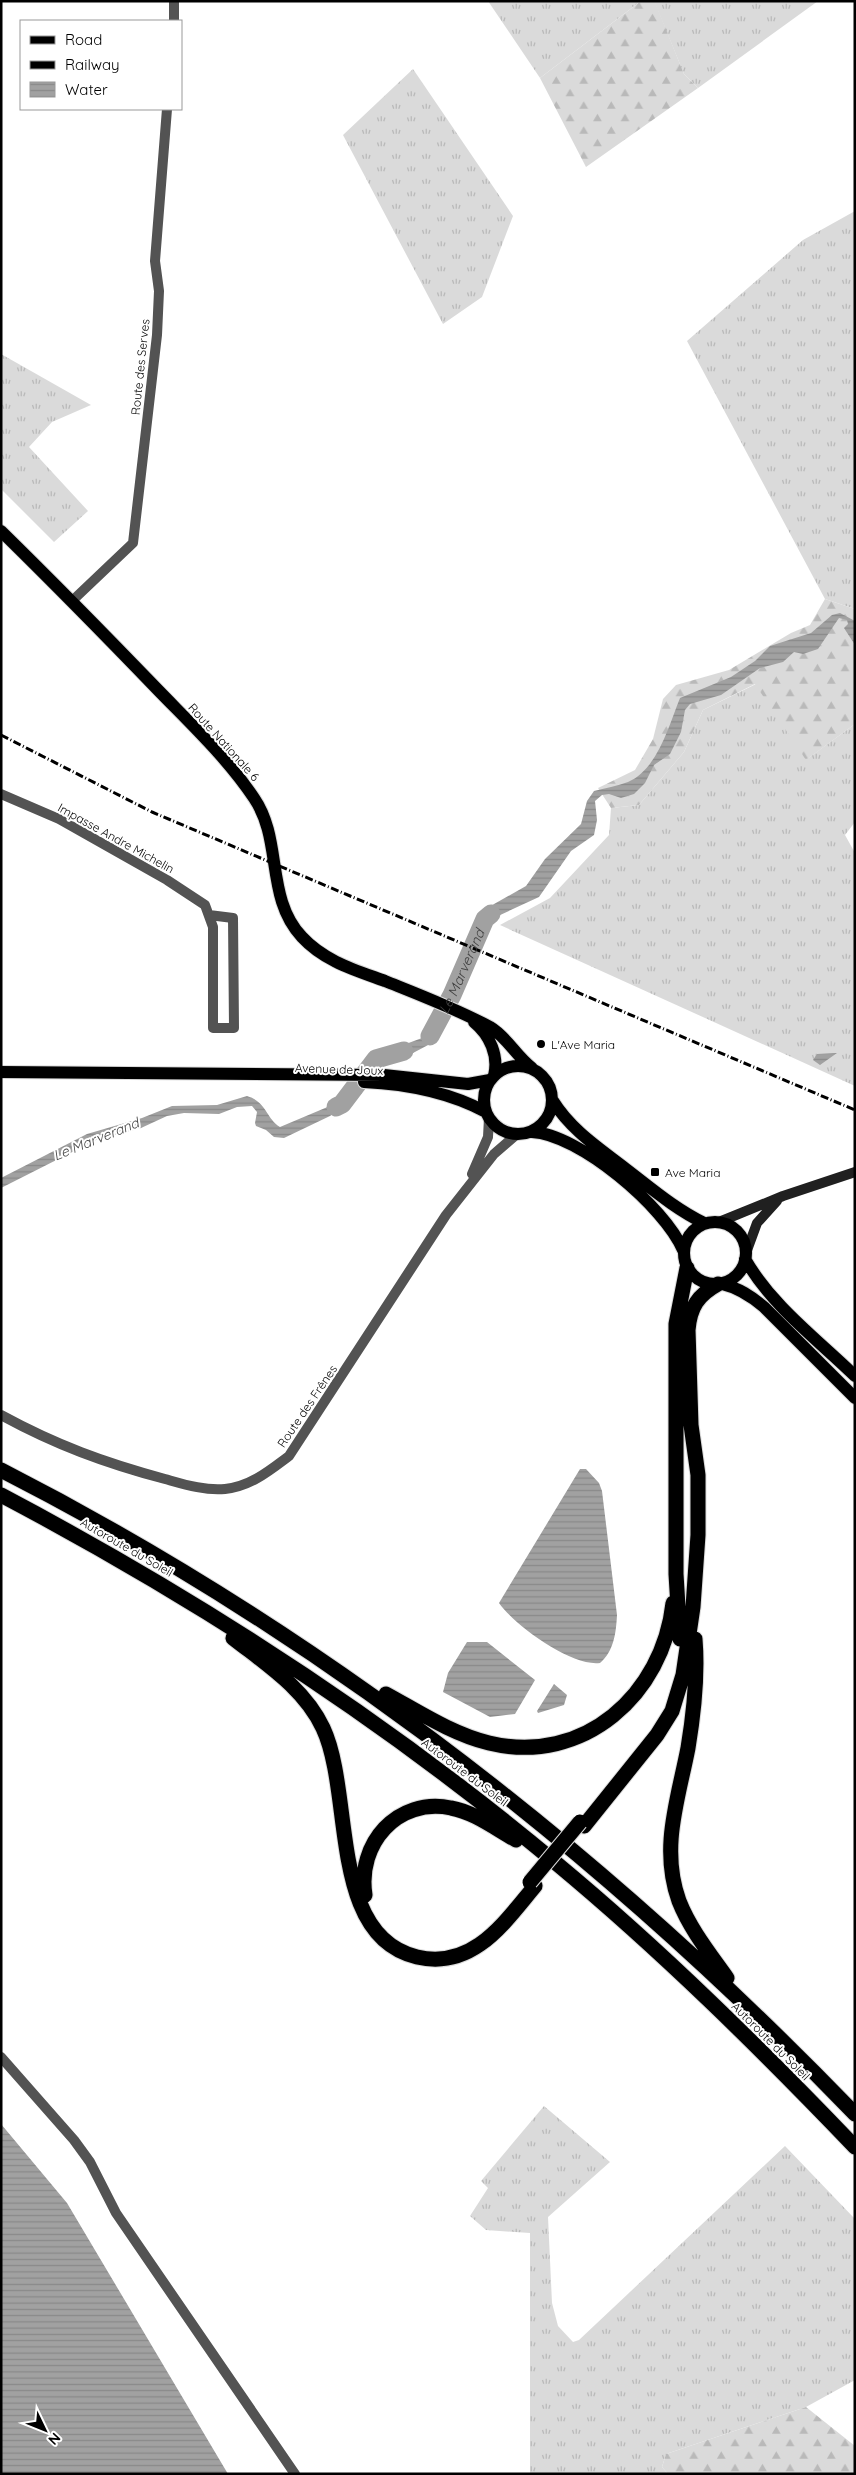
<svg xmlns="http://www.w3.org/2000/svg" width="856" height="2475" font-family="Quicksand,sans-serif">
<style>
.grass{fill:url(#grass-tufts)}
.forest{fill:url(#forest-firs)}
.water{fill:url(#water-rules)}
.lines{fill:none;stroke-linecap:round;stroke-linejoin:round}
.river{stroke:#a1a1a1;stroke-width:19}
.primary-casing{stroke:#dbdbdb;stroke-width:14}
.motorway-casing{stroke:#dbdbdb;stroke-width:17}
.minor{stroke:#535353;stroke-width:10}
.secondary{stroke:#202020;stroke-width:10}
.primary{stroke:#000;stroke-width:12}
.motorway{stroke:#000;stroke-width:15}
.rail{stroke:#000;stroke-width:3;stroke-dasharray:8 2.5 1 2.5;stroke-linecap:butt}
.motorway-bridge-casing{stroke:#dbdbdb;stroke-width:17;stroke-linecap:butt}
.motorway-bridge{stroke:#000;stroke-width:15}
.poi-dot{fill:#000;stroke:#fff;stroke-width:2}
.labels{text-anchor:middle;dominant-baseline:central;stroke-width:4;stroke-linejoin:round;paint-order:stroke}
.street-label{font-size:12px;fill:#000;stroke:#fff}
.poi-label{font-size:12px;fill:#000;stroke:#fff;text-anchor:start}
.water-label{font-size:14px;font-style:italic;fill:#424242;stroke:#fff}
</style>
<defs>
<pattern id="grass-tufts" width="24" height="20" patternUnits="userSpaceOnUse" patternTransform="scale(1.25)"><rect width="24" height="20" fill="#dadada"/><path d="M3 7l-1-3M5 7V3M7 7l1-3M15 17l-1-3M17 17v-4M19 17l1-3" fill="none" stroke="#b9b9b9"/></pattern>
<pattern id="forest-firs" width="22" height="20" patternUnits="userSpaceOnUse" patternTransform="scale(1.25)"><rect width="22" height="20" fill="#dadada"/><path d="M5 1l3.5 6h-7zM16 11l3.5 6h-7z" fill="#b9b9b9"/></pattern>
<pattern id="water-rules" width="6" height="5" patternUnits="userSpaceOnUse" patternTransform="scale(1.25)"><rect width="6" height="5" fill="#a1a1a1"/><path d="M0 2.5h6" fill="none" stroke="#898989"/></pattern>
</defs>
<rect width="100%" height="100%" fill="#fff"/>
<path class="grass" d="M488,1H641L540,78Z
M654,1H818L698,88L684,74Z
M413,69L513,216L482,297L443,324L343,135Z
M855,211V609L825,599L687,341L803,240Z
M1,354L91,405L52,422L29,447L88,511L54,542L1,489Z
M756,684L807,759L855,724V822L845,835L855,853V1086L500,925L550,898L609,835L611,808L639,805L684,752L703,710Z
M544,2106L610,2162L548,2217L552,2303L558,2326L573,2342L579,2340L785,2146L855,2219V2380L806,2407L666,2454L662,2467L668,2474H530V2233L486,2230L470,2216L488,2188L481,2181Z"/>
<path class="forest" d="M641,1L655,2L684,74L698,88L586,167L540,78Z
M825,599L855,609V724L806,760L755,684L703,710L684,752L639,805L611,808L598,788L635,770L653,739L663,699L676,685L729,670L791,633L810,625Z
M806,2407L855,2446V2474H668L662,2467L666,2454Z"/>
<path class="water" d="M840,613L855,621V645L844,628L848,624L847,620L839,618L818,649L803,654L794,652L783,662L760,668L721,695L690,704L685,710L681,732L670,754L654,765L645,783L634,794L621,798L609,794L602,795L595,801L597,820L594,835L571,851L539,897L498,916L487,925L482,937L472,933L487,908L526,886L545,859L581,824L587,801L594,791C605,788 617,786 628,782C658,769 669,725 680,698L731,677L755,661L770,646L811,633L832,615Z
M459,965L469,969L457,1000L446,996Z
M439,1012L449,1018L430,1044L413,1053L383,1061L380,1057L387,1051L422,1038Z
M837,1053L820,1065L813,1060L817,1054Z
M343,1089L361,1090L362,1093L330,1116L284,1138L274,1137L266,1130L256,1126L255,1123L257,1112L252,1106L237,1107L219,1114L184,1113L167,1116L141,1128L96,1140L1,1188V1178L87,1134L142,1118L172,1106L217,1105L247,1096C267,1102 265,1117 280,1127L337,1103Z
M580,1469H586L599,1483L602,1491L617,1615C616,1633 614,1651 600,1663C572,1667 515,1626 499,1603Z
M467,1642H487L535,1680L515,1714L490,1717L443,1692L448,1673Z
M554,1684L567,1695L564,1705L538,1713L537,1711Z
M1,2124L67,2203L228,2474H1Z"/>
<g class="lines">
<g class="river">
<path id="s1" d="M430,1036L452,995L485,919L491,914"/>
<path d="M336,1107L342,1104L376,1059L404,1051"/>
</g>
<defs>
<path id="primary" d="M1,531C55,584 107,637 159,691C192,725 228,759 254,798C283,840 265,898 302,937C324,961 355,970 385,981C420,995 457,1009 490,1027C507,1037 516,1056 532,1068
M474,1022C490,1035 499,1056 494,1076
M484 1100a34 34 0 1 1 68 0a34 34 0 1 1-68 0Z
M1,1072L384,1075L468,1084L490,1080
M364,1082C406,1084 449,1092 486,1112
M553,1101C571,1130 599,1148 626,1169C651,1188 675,1209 704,1223
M532,1132C579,1134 665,1207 683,1250
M684 1253a31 31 0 1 1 62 0a31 31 0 1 1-62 0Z
M745,1259C772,1306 817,1339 855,1376
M722,1284C739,1288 751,1296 764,1307L855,1398"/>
<path id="motorway" d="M1,1470C324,1635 604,1854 855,2114
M1,1495C198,1599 385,1720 556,1863C662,1951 760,2048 855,2147
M233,1638C266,1664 304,1688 323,1728C354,1794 328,1936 417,1957C473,1970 504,1923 535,1886
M680,1639L676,1574V1324L687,1268
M695,1639C698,1675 694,1712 688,1748C678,1800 660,1848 679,1901C690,1929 710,1954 727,1978
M386,1694C419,1712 452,1734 489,1743C584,1766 663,1694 673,1603
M584,1826L657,1735L672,1711L683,1675L693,1607L698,1535V1475L691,1425L688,1330C690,1307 698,1295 718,1284
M365,1895C357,1844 397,1797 451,1808C474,1812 496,1829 516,1840"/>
</defs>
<use href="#primary" class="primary-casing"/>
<use href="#motorway" class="motorway-casing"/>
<path class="minor" d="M174,21V1
M72,601L133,543L157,335L159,291L155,261L167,109
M1,794L59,819L167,880L205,905L213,927V1028H234L233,918L209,915
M472,1174L488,1137L489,1118
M1,1415C56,1445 105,1463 165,1479C183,1484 205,1491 225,1489C251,1486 269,1471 289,1456L446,1215L494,1154L516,1135
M1,2057L74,2140L90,2162L116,2213L295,2474"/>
<path class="secondary" d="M719,1222L783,1196L855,1172
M746,1253L757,1223L777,1201"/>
<use href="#primary" class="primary"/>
<use href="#motorway" class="motorway"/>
<path class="rail" d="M1,735L152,812L855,1110"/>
<defs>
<path id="motorway-bridge" d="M530,1882L580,1822"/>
</defs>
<use href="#motorway-bridge" class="motorway-bridge-casing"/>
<use href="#motorway-bridge" class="motorway-bridge"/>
</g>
<g class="poi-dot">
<circle cx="541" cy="1044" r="5"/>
<rect x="650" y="1167" width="10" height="10" rx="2.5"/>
</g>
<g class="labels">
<g class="street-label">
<text transform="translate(140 367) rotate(-84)">Route des Serves</text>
<text transform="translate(224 742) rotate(48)">Route Nationale 6</text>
<text transform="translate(116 838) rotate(29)">Impasse Andre Michelin</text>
<text transform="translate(339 1069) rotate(2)">Avenue de Joux</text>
<text transform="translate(307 1406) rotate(-56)">Route des Frênes</text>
<text transform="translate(127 1547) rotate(30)">Autoroute du Soleil</text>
<text transform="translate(465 1772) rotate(37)">Autoroute du Soleil</text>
<text transform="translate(771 2041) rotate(45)">Autoroute du Soleil</text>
</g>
<g class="poi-label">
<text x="551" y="1044">L'Ave Maria</text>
<text x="665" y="1172">Ave Maria</text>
</g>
<g class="water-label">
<text stroke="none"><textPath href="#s1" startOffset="72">Le Marverand</textPath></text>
<text transform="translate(96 1139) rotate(-22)">Le Marverand</text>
</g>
</g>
<rect width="856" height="2475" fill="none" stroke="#000000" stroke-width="5"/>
<rect x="20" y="20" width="162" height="90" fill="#ffffff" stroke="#999999"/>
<rect x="30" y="36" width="25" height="8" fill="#000000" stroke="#999999"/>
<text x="65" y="45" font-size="15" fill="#000000">Road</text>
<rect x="30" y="61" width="25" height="8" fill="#000000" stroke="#999999"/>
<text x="65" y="70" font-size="15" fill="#000000">Railway</text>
<rect x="30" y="82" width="25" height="15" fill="url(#water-rules)" stroke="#999999"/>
<text x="65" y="95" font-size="15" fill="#000000">Water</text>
<g transform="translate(45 2430) rotate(133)" stroke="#ffffff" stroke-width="4" paint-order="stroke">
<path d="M0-4L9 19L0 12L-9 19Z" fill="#000000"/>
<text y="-8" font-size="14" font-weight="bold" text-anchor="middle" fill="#000000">N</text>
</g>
</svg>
